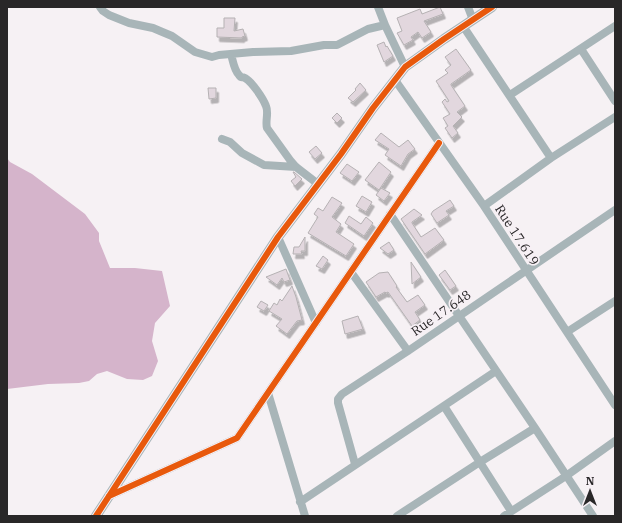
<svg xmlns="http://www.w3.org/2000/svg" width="622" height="523" font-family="'IBM Plex Serif',serif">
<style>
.water{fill:#d5b4cb}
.building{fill:#e2d7de;stroke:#b5b1b3;filter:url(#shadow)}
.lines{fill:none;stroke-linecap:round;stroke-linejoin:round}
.minor{stroke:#a8b5b8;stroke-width:8}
.tertiary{stroke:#a8b5b8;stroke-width:10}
.cycleway-casing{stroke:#f7f0f5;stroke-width:8}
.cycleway{stroke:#e8590c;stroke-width:6}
.labels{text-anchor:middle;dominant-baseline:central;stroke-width:3.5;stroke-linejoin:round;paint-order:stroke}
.street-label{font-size:13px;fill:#292728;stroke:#f7f0f5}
</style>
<defs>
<filter id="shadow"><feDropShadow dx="2.5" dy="4.5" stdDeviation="0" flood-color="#0004"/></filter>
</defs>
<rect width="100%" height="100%" fill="#f6f1f4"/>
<path class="water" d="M7,158L10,162L32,174L85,214L99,233V241L110,268H135L162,271L170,306L155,323L152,341L158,361L152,376L143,380L127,379L107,371L97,374L89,381L79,383L48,384L7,389Z"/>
<path class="building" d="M440,7L443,14L424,21L431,32L422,38L418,32L411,37L413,40L404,45L397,33L402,31L397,18L420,9L422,14Z
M224,18H235L234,31L243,29L245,36L242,37V38L217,37V28H224Z
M384,42L386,47L387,46L393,56L384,62L377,45Z
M456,49L471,70L451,84V85L465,106L457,112L462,117L453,126L458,133L452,138L445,128L448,126L443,118L450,114L442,102L445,99L447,102L449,101L436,81L448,73L445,70L451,65L445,57Z
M360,83L366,90L353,102L348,98L356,90L355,89Z
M208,88H216V98L209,99Z
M337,113L342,118L337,123L332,118Z
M381,133L399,147L408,140L415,149L408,154L401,166L385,155L389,149L375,140Z
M316,146L322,153L315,159L309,152Z
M379,162L391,172L379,190L365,180Z
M347,164L359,172L352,181L340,173Z
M293,172H294L302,179L295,186L291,181L296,177Z
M381,188L390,193L384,201L376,195Z
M362,196L372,202L366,212L356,206Z
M332,197L342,203L332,217L341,224L336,232L354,244L346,256L308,233L318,217L314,214L318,208L323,211Z
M450,200L454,206L446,211L449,215L437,223L431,214L433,211Z
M414,209L422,215L412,222V223L421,237L435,228L444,240L425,254L401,219Z
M349,216L361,224L366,217L373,223L364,236L345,223Z
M305,237V251H301L302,254H293L294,247H299Z
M389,242L394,250L388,254L380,248Z
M323,256L328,260L322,269L316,266Z
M411,262L421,277L412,284Z
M286,269L290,280L284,282L282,278L277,285L266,277Z
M445,270L456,286L450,290L439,275Z
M388,272L397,286L396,287L407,302L418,295L425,305L415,312L420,320L412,326L388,292L386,293L385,292L376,297L366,282L379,273Z
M292,286L296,297L302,320L297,321L287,334L276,326L282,319L269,311L274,303L277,305L280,299L282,301Z
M261,301L268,305L264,311L257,307Z
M358,316L363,329L345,334L342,321Z"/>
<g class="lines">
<path class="minor" d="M100,7L103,11L109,15L129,23L153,28L160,31L172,36L195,52L212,57L219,55L253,52L291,51L324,45H337L368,29L385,25
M378,7L385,25L405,67
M468,7L473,20
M463,26L551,158
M581,49L615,101
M231,54C233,61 234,70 239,75C242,79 241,76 245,78C252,82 263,98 266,106C269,113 265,121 267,128L290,160L296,167L318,184
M395,80L484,206L615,405
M510,95L615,26
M222,139L230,142L242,153L264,165L296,167
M484,206L551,158L615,117
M390,214L535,428L593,516
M278,237L316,323
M351,272L408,351
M567,332L615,301
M268,393L305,516
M444,406L511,511
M355,464L338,403V399L342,394L408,351L615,210
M109,496L237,438L439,143
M300,502L496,371
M397,516L480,462L535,428
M504,516L566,476L615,441"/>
<path class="tertiary" d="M96,516L278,237L341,154L373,108L405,67L444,39L492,7"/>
<defs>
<path id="cycleway" d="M109,496L237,438L439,143
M96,516L278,237L341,154L373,108L405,67L444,39L492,7"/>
</defs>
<use href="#cycleway" class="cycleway-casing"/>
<use href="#cycleway" class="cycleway"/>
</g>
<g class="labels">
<g class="street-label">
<text transform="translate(517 235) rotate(57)">Rue 17.619</text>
<text transform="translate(441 313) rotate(-35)">Rue 17.648</text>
</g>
</g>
<rect width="622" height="523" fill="none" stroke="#292728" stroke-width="16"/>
<g transform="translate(590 491)" stroke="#f7f0f5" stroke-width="3" paint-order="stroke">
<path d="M0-3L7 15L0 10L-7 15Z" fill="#292728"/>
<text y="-6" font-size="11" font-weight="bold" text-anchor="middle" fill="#292728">N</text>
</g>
</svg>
